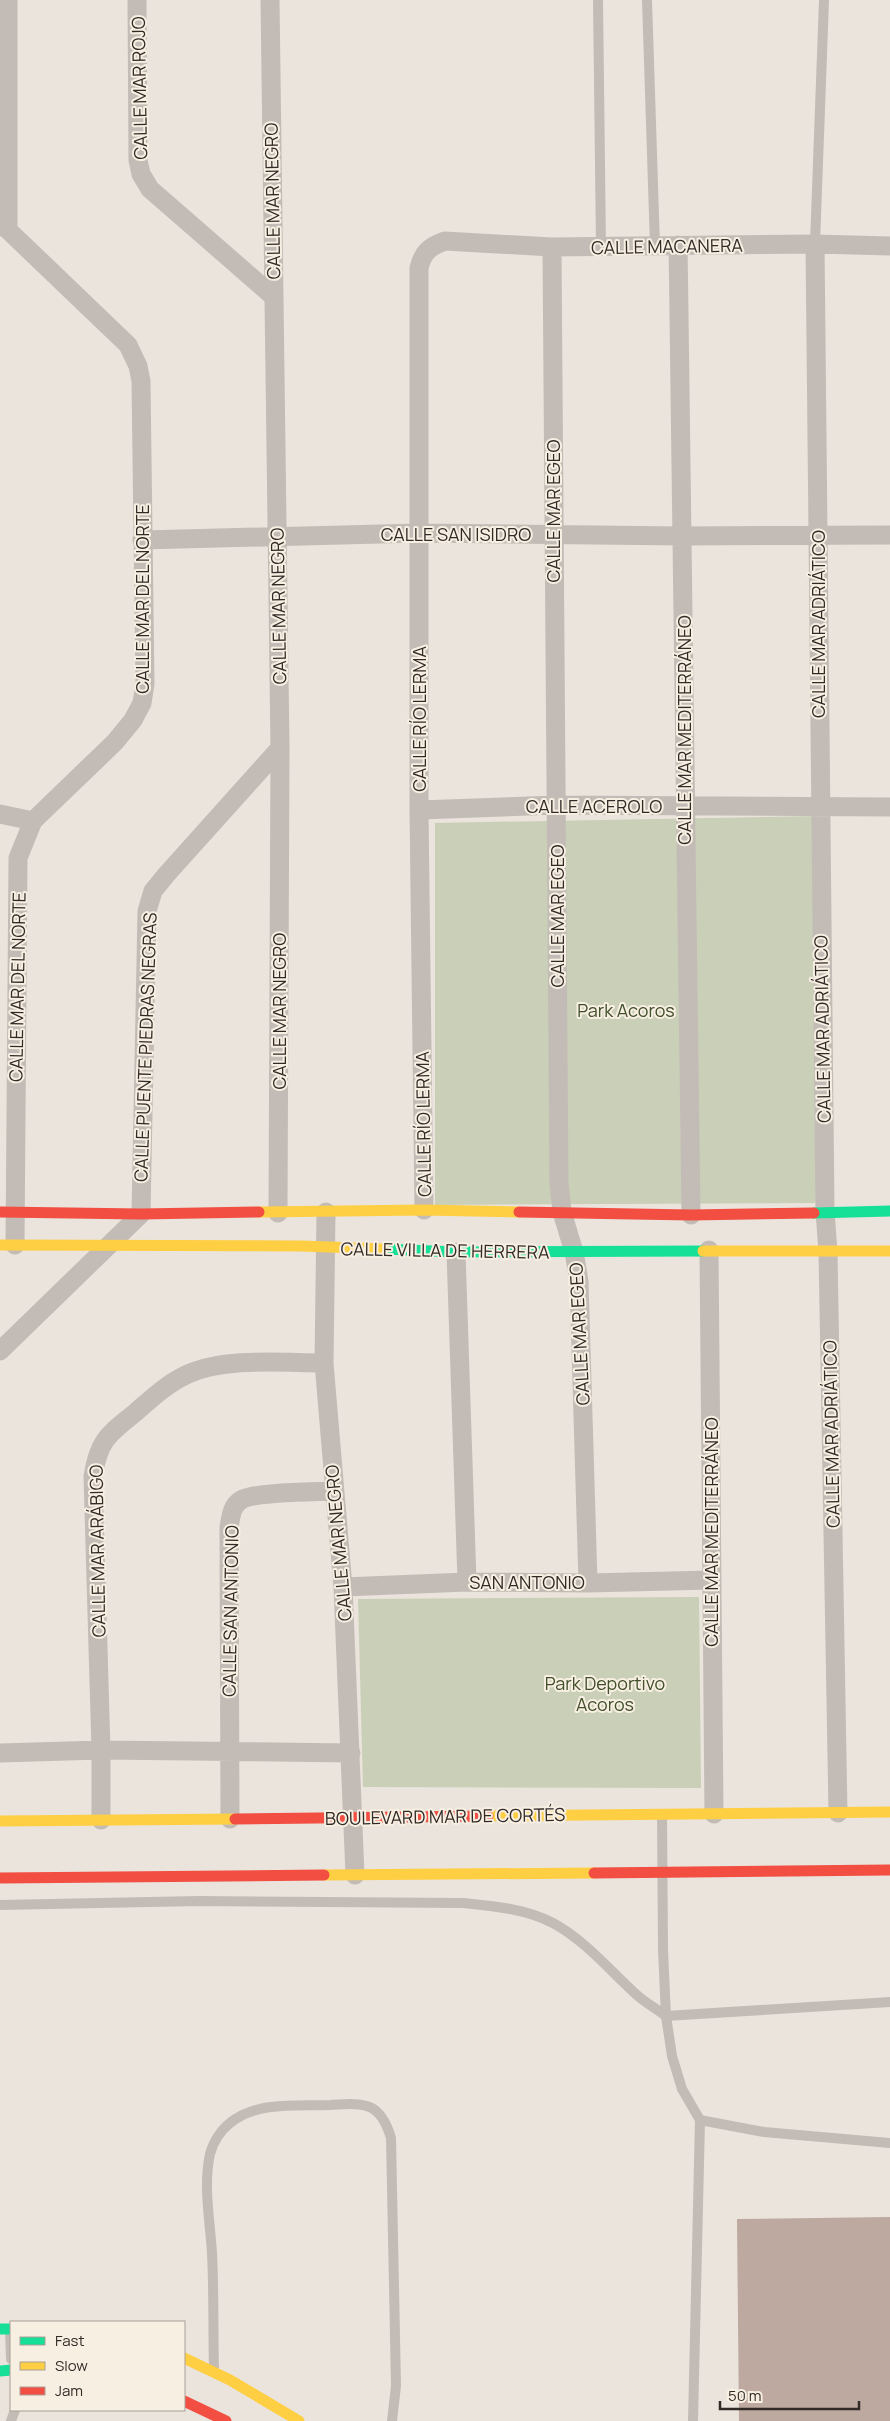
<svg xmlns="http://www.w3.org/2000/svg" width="890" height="2421" font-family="Manrope,sans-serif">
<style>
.green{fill:#cacfb8}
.building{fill:#bda99f}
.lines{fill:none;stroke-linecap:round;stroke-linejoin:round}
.lane{stroke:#c3bcb6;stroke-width:10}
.street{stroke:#c3bcb6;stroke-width:19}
.fast{stroke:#16e098;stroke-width:11}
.slow{stroke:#ffcf43;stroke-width:11}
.jam{stroke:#f24e42;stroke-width:11}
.labels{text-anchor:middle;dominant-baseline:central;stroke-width:4;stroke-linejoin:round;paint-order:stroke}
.street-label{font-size:18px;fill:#322a26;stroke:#f8efe3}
.park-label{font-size:18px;fill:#414f2a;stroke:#f8efe3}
</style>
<rect width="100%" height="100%" fill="#eae4dd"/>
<path class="green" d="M816,816L818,1187L815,1203L435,1205V823Z
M699,1597L701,1788L363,1787L358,1599Z"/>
<path class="building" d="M890,2217V2421H739L737,2219Z"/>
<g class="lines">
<path class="lane" d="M598,0L601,247
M647,0L655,246
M815,244L824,0
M662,1815L663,1950L666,2016L672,2056L682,2089L700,2120L764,2132L890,2143
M0,1905L199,1901L464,1903C494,1906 526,1909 553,1923C586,1941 610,1971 638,1996C646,2003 657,2009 666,2016L890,2002
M10,2330L11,2359
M214,2371C213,2331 214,2292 212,2253C210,2220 203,2186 210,2154C213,2142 221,2130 230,2123C257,2101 298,2106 330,2105C364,2103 380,2101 391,2138L396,2386L392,2421
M11,2421L15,2410
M693,2421L700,2120"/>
<path class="street" d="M137,0L138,160L141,174L150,189L274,297
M270,0L280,748L278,1213
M0,224L8,230L128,345L138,366L141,381L145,684L142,703L133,720L115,742L33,821L18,858L15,1245
M8,230V0
M815,244L825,1211L828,1252L838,1813
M678,245C683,568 685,891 691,1215
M552,247L559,1183L562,1212L574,1252L579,1281L588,1583
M142,540L419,533L683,536L890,535
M419,810L556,805L890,807
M0,814L33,821
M424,1210L419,810V268C423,252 429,247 445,241L552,247L815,244L890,246
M326,1212L324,1363L343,1587L355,1875
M709,1250L714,1814
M456,1252L467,1582
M0,1351L141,1214L147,911L153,891L166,875L280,748
M343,1587L467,1582L588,1583L711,1580
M0,1753L101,1750L351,1753
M230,1819L229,1527C231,1518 231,1506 241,1500C253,1492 315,1492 333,1491
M101,1820V1750L93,1476C99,1439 109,1434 136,1412C152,1398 168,1383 188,1374C226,1357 283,1363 324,1363"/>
<path class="fast" d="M814,1213L890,1211
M384,1249L456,1252L703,1251
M0,2329H11
M0,2371L11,2370"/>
<path class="slow" d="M259,1212L424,1210L519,1212
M0,1245L301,1246L384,1249
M703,1251H890
M488,1816L890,1812
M0,1821L235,1819
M324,1875L594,1873
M184,2358L230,2380L299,2421"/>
<path class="jam" d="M0,1212L141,1214L259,1212
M519,1212L691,1215L814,1213
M235,1819L488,1816
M594,1873L890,1870
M0,1878L324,1875
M184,2401L226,2421"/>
</g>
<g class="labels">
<g class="street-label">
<text transform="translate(139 88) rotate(-91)">CALLE MAR ROJO</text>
<text transform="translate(272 201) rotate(-91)">CALLE MAR NEGRO</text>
<text transform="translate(667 246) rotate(-1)">CALLE MACANERA</text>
<text transform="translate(553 511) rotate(-90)">CALLE MAR EGEO</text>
<text x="456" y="534">CALLE SAN ISIDRO</text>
<text transform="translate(142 599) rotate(-90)">CALLE MAR DEL NORTE</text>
<text transform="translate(278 606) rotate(-91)">CALLE MAR NEGRO</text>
<text transform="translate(818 624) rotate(-90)">CALLE MAR ADRIÁTICO</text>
<text transform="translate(419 719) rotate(-90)">CALLE RÍO LERMA</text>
<text transform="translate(684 730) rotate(-90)">CALLE MAR MEDITERRÁNEO</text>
<text x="594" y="806">CALLE ACEROLO</text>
<text transform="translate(557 916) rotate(-90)">CALLE MAR EGEO</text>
<text transform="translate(17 987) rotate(-89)">CALLE MAR DEL NORTE</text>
<text transform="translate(279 1011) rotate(-90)">CALLE MAR NEGRO</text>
<text transform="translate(822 1029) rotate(-91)">CALLE MAR ADRIÁTICO</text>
<text transform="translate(145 1047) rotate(-88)">CALLE PUENTE PIEDRAS NEGRAS</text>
<text transform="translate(423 1124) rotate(-91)">CALLE RÍO LERMA</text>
<text transform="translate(445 1250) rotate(1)">CALLE VILLA DE HERRERA</text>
<text transform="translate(579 1334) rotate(-93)">CALLE MAR EGEO</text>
<text transform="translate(831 1434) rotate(-91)">CALLE MAR ADRIÁTICO</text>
<text transform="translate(711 1532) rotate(-90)">CALLE MAR MEDITERRÁNEO</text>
<text transform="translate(338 1543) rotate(-95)">CALLE MAR NEGRO</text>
<text transform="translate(97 1551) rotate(-91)">CALLE MAR ARÁBIGO</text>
<text x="527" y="1582">SAN ANTONIO</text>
<text transform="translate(230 1611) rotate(-89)">CALLE SAN ANTONIO</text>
<text transform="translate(445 1816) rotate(-1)">BOULEVARD MAR DE CORTÉS</text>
</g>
<g class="park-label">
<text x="626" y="1010">Park Acoros</text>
<text x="605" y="1683">Park Deportivo<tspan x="605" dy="21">Acoros</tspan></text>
</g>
</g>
<rect x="10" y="2321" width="175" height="90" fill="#f8efe3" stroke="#a9a097"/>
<rect x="20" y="2337" width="25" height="8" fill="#16e098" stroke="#a9a097"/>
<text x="55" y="2346" font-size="15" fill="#322a26">Fast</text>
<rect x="20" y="2362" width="25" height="8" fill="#ffcf43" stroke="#a9a097"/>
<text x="55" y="2371" font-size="15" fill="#322a26">Slow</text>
<rect x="20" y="2387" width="25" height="8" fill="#f24e42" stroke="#a9a097"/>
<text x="55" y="2396" font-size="15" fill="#322a26">Jam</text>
<path d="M720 2401v8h139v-8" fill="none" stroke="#322a26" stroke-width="2.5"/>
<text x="728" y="2401" font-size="15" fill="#322a26" stroke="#f8efe3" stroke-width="4" paint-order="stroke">50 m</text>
</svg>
